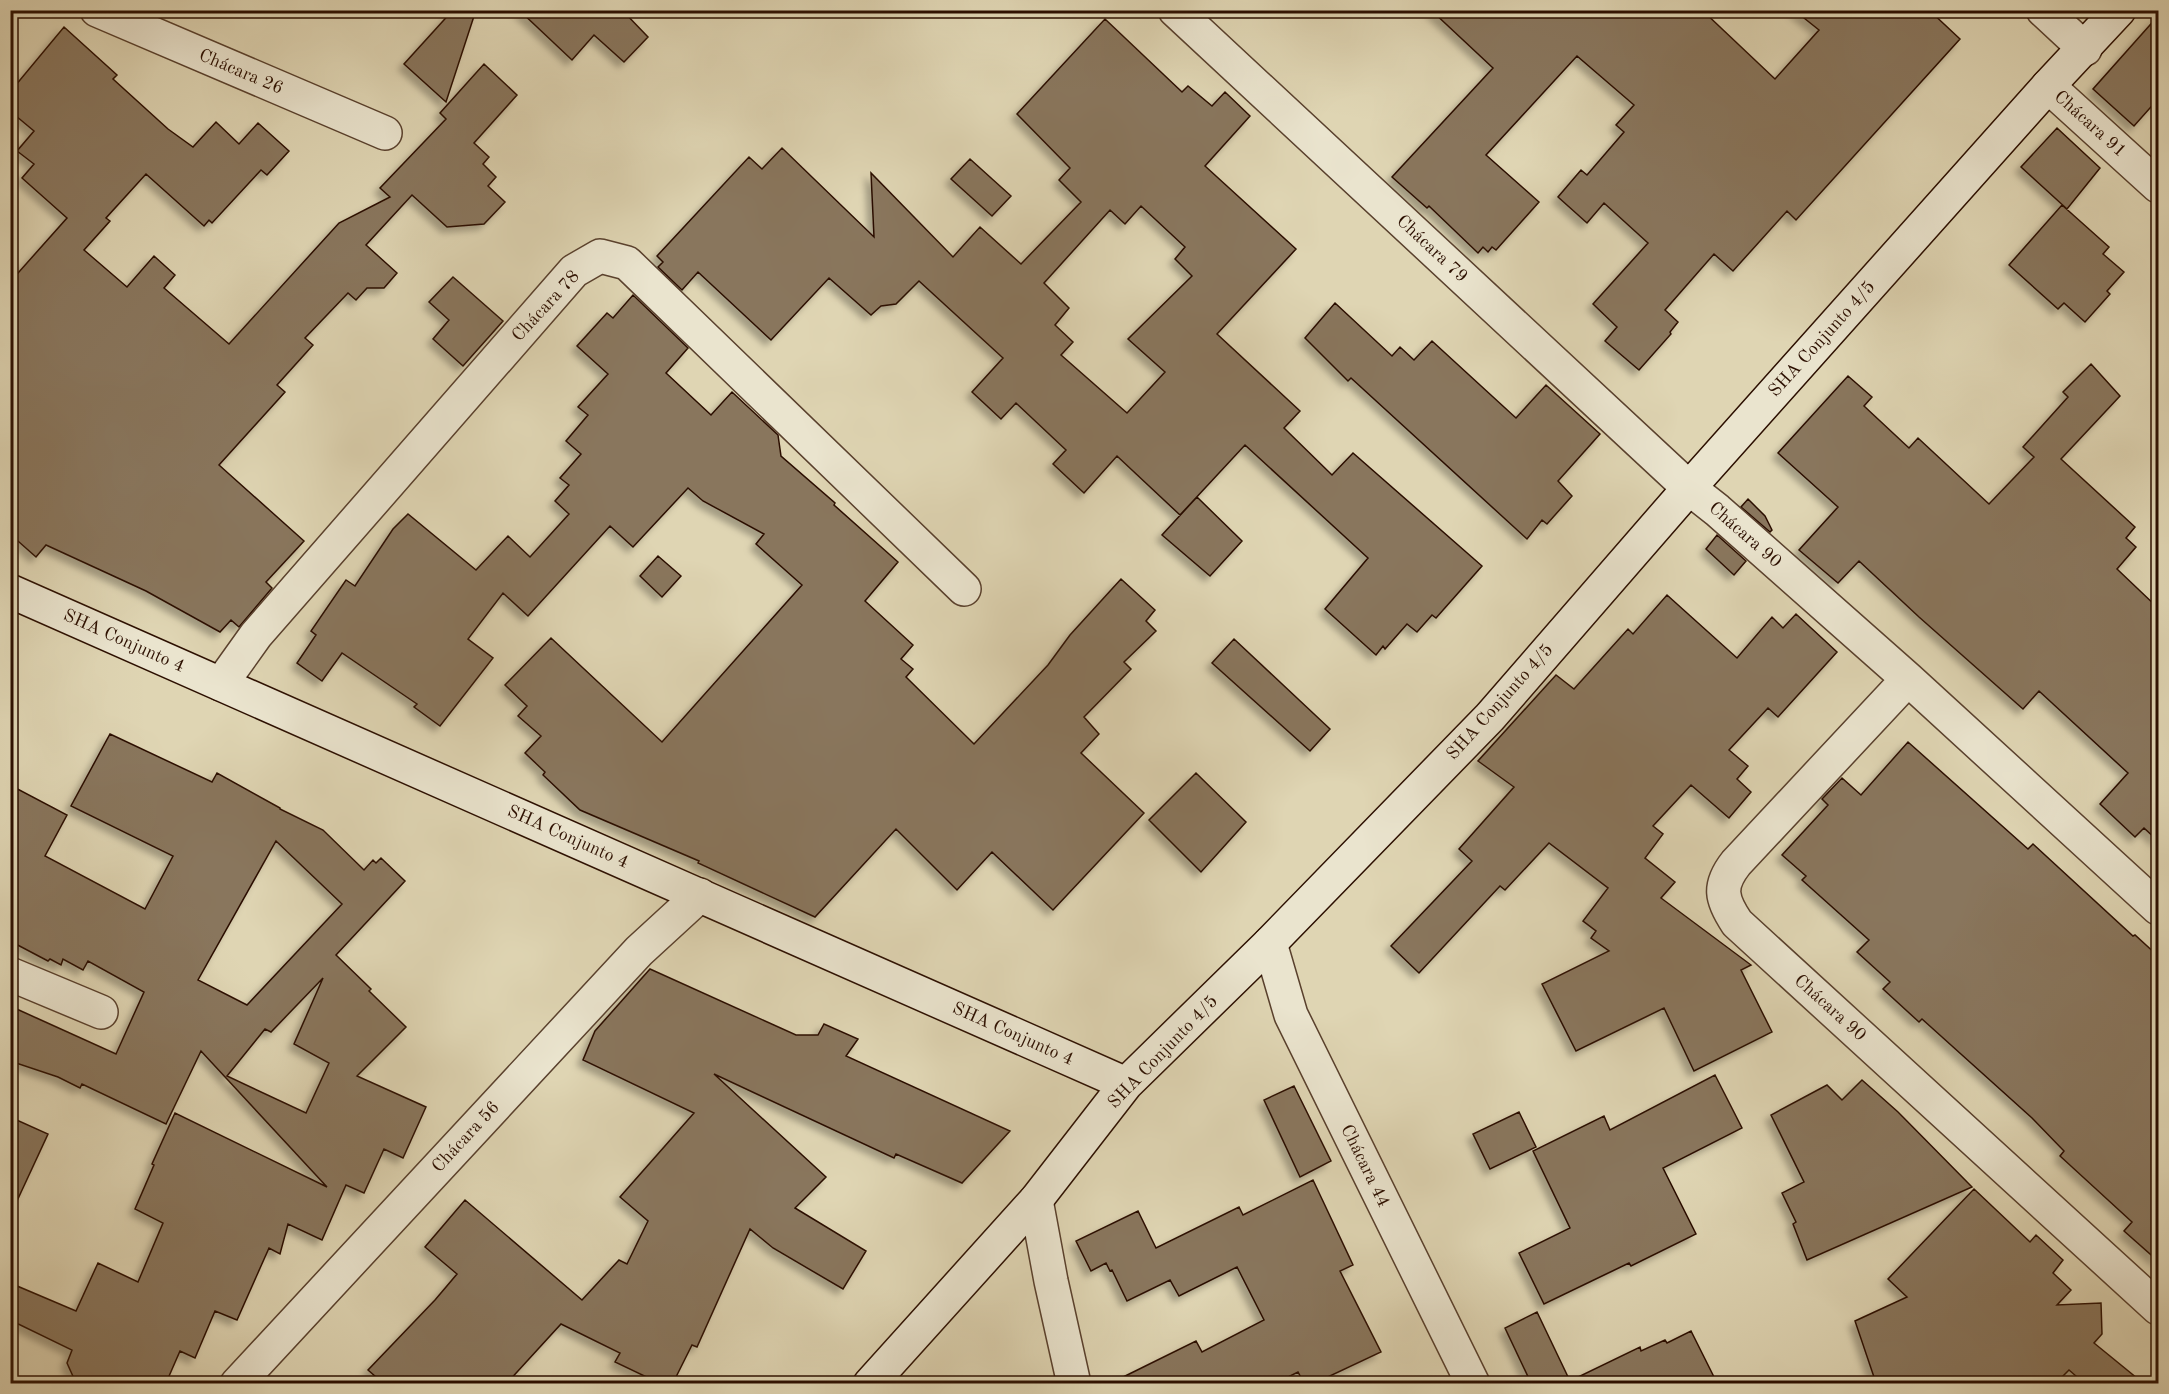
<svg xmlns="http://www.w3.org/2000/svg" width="2169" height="1394" font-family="'Old Standard TT',serif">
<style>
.building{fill:#89765d;stroke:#2c0f00;stroke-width:1.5;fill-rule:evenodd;filter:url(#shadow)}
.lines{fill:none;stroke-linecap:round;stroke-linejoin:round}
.street-casing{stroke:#59402d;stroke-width:36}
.secondary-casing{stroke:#2c0f00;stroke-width:36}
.street{stroke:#eae4ce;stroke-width:33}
.secondary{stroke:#eae4ce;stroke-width:33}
.labels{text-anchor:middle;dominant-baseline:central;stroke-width:4.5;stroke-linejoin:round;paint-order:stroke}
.street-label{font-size:18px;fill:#2c0f00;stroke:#eae4ce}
</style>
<defs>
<filter id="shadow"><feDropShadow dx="-5.5" dy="5.5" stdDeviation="3" flood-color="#0004"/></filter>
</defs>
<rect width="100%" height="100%" fill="#dfd5b3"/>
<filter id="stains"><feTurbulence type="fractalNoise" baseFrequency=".00333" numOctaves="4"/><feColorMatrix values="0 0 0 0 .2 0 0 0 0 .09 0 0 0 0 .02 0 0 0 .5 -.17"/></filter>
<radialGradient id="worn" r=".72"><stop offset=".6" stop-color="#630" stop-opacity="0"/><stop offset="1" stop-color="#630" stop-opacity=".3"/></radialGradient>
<path class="building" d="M453,10H476L446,102L404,64Z
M519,10H622L648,37L624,62L594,35L572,60Z
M1431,10H1702L1775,79L1819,30L1794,10H1929L1960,39L1796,220L1787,211L1733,271L1714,254L1665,310L1678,322L1670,332L1671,334L1639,370L1605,341L1617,327L1593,304L1648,243L1604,203L1587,223L1558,197L1581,170L1587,175L1624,132L1616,125L1634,105L1577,56L1486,155L1539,202L1496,250L1492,247L1488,252L1483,247L1478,253L1429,206L1427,208L1392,177L1493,68Z
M2158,16V99L2134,126L2093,89Z
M1105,19L1182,92L1188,86L1212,106L1225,92L1250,116L1205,166L1296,249L1217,334L1300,411L1284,428L1332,475L1353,453L1482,566L1436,618L1432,615L1417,632L1407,624L1385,649L1383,646L1376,655L1325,609L1368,558L1245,445L1180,515L1117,456L1084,493L1053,464L1066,450L1016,403L1001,419L972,392L1003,358L919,281L896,304L881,306L871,315L829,278L771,340L698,272L682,290L658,267L663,262L657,256L749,157L762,169L782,148L874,237L871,173L953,257L980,227L1021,264L1081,202L1059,180L1070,168L1017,114ZM1141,206L1185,247L1175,259L1192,276L1128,339L1165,372L1127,413L1061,355L1073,342L1055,325L1069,308L1044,283L1110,210L1125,224Z
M64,27L117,75L113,79L168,129L193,147L216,122L239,144L258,123L289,151L267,175L261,170L212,223L209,220L204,226L146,174L106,218L110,221L84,250L127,287L154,256L175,275L164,288L229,344L339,223L390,197L380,188L446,119L440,113L484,64L517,95L474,143L489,157L483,164L496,177L488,186L505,202L484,224L447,227L412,195L366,245L397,273L384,288H367L356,300L348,293L305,338L313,345L277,385L285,392L219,465L304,541L266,582L272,588L239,627L231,620L220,632L146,591L46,545L36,557L10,534V282L67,218L22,178L34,164L17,151L34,131L10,111V92Z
M2057,128L2100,168L2067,209L2021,167Z
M970,159L1011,196L992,216L951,179Z
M2062,205L2109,247L2103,254L2124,272L2107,291L2110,294L2085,322L2064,303L2058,309L2009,265Z
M453,277L503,321L463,366L433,339L449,320L429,302Z
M633,295L688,348L666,373L711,415L732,392L778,435L781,456L835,503L834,505L898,562L865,601L913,645L901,659L913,669L906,677L974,744L1048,665L1070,635L1121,579L1155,610L1146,621L1156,631L1124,662L1131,669L1084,717L1099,734L1081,753L1144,813L1053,910L992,852L957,890L896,829L815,917L698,863L699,861L580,810L543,775L545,772L525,753L541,736L518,716L527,706L505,685L551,638L662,742L802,585L756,544L764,534L703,501L688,488L633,547L610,526L528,616L503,593L468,639L493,658L440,726L414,707L417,704L342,653L322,681L297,663L316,635L311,631L346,580L355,586L393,529L408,514L476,570L508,536L530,557L569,514L555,501L569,485L560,478L581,454L566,441L588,415L578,407L608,374L577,346L607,313L613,318Z
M1335,303L1392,356L1400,347L1414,360L1432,341L1516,418L1546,385L1600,434L1558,481L1572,496L1547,524L1542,520L1527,539L1351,378L1348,381L1305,338Z
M2091,364L2120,396L2061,459L2135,527L2126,538L2136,547L2117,569L2158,608V841L2144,828L2135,837L2100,804L2128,773L2039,691L2023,709L1919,617L1859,561L1838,583L1799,550L1838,507L1778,453L1848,376L1872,397L1864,406L1909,448L1918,438L1989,504L2034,457L2023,447L2068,397L2063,392Z
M1197,497L1242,541L1210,576L1162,535Z
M1748,499L1765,516L1772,530L1770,532L1741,507Z
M1717,535L1746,561L1734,575L1706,549Z
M658,556L681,576L662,597L640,576Z
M1667,595L1737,658L1772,617L1783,628L1796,614L1837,652L1778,717L1768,708L1729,750L1748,766L1737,779L1751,792L1729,818L1691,785L1653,826L1663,834L1645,858L1675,882L1661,898L1751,965L1741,970L1772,1032L1694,1071L1664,1008L1576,1051L1542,984L1609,951L1591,938L1596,931L1583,921L1608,888L1549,843L1505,890L1500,886L1419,973L1391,946L1472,861L1459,849L1514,787L1478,761L1556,675L1574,689L1628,629L1633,634Z
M1234,639L1330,729L1310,751L1212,663Z
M110,734L212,782L217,773L280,808V809L323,830L364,870L373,860L376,863L381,858L405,881L336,955L371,989L369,991L406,1027L357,1076L426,1107L403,1158L384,1149L364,1193L346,1185L322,1240L288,1224L280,1254L269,1248L237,1320L215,1311L195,1358L180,1351L166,1383H76L67,1363L72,1350L10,1320V1283L76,1311L98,1263L138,1282L163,1223L135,1209L154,1165L152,1164L175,1113L327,1187L201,1051L166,1124L82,1084L80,1088L58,1077L10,1061V1006L116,1054L144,992L88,961L83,970L63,959L61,965L50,959L48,961L10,941V785L67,815L45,856L145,909L173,856L71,806ZM276,841L342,904L247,1005L198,980ZM323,978L294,1044L329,1063L306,1113L227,1076L265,1029L271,1032Z
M1908,742L2028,849L2033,844L2133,936L2135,935L2158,956V1261L2124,1231L2132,1222L2060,1156L2064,1151L2032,1118L1922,1019L1919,1022L1883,989L1890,982L1857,952L1869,940L1802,880L1806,876L1782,855L1828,805L1822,799L1842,778L1861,795Z
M1196,773L1246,822L1201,872L1149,820Z
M650,969L796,1035H818L824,1024L858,1039L846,1056L1010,1131L962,1183L896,1154L894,1158L714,1074L826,1177L795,1208L866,1251L843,1289L773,1248L750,1229L697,1347L692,1345L673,1383H659L615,1362L620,1353L561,1324L507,1383H383L368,1370L435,1300L457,1274L425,1247L465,1200L582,1300L619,1260L627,1264L648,1221L620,1197L694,1113L583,1060L595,1031Z
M1715,1075L1742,1128L1663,1168L1696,1234L1631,1266L1629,1263L1544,1304L1519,1253L1570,1228L1533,1151L1604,1116L1610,1130Z
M1862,1080L1898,1112L1972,1187L1807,1260L1793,1224L1796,1222L1782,1193L1804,1182L1771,1115L1827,1085L1842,1100Z
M1294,1086L1331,1161L1300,1177L1264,1100Z
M1519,1112L1536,1147L1490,1169L1473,1134Z
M10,1117L48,1134L10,1216Z
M1313,1180L1353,1265L1340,1271L1381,1352L1315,1383H1304L1298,1372L1276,1383H1111L1196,1341L1202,1352L1264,1320L1237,1267L1179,1296L1170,1280L1127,1301L1112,1270L1110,1271L1106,1263L1091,1271L1076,1241L1138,1211L1156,1248L1239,1207L1243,1215Z
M1974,1189L2030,1242L2036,1235L2063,1260L2053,1273L2071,1290L2057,1305L2101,1303L2102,1334L2094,1343L2143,1383H2098L2088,1378L2084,1383L2069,1370L2056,1383H1876L1855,1321L1907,1297L1888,1279Z
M1537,1312L1570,1381L1640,1347L1641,1351L1665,1340L1667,1343L1691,1331L1717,1383H1531L1505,1328Z"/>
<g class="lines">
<defs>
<path id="street" d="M97,10L385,133
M1175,10L1689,488L1717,510L1908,679L2158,908
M2043,10L2085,49
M2048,86L2158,186
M1908,679L1736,863C1718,886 1721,899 1737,923L2158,1308
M221,684L256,635L574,271L600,256L627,263L964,589
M1270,943L1291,1015L1473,1384
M10,974L101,1012
M1036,1200L1051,1281L1074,1384
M237,1384L639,951L700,895"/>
<path id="secondary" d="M10,591L1126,1084
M870,1384L1036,1200L1126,1084L1270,943L1490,717L1689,488L2048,86L2119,10"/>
</defs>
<use href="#street" class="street-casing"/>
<use href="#secondary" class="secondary-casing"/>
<use href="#street" class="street"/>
<use href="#secondary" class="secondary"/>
</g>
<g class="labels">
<g class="street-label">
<text transform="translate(241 72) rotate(23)">Chácara 26</text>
<text transform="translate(2090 124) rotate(42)">Chácara 91</text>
<text transform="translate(1432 249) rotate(43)">Chácara 79</text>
<text transform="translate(546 306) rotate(-47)">Chácara 78</text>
<text transform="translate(1822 339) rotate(-48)">SHA Conjunto 4/5</text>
<text transform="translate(1745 535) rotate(41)">Chácara 90</text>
<text transform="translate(124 641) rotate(24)">SHA Conjunto 4</text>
<text transform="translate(1500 702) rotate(-48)">SHA Conjunto 4/5</text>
<text transform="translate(568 837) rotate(24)">SHA Conjunto 4</text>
<text transform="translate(1830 1008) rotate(42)">Chácara 90</text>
<text transform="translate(1013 1034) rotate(24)">SHA Conjunto 4</text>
<text transform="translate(1163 1052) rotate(-46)">SHA Conjunto 4/5</text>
<text transform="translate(466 1137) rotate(-47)">Chácara 56</text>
<text transform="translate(1365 1166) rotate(64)">Chácara 44</text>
</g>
</g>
<rect width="2169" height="1394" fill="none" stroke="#dfd5b3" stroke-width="36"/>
<rect x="12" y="12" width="2145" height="1370" fill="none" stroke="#2c0f00" stroke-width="3"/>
<rect x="18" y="18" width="2133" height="1358" fill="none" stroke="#2c0f00" stroke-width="1.5"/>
<rect width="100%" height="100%" filter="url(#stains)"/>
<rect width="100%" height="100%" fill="url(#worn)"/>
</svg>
